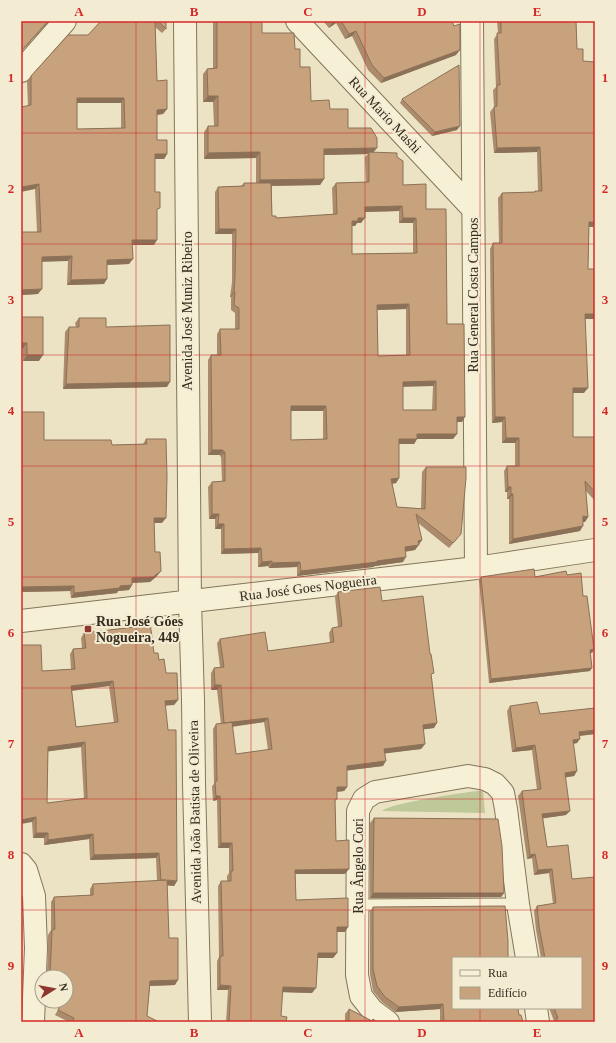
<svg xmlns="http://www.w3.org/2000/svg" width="616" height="1043" font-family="Georgia,serif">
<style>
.green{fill:#bec898}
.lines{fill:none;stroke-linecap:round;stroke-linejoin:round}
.service-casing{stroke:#84755b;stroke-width:13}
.minor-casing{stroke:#84755b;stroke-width:24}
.service{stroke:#f6f0d6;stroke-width:11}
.minor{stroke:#f6f0d6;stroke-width:22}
.wall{fill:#ab8b6b;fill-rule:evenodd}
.shaded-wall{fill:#8b7157}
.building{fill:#c7a27c;stroke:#8b7157;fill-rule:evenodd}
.grid{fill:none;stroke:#d62828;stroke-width:1;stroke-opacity:0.55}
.poi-dot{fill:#8f372f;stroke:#f3ecd2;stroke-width:1.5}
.labels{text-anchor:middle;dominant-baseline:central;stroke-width:4;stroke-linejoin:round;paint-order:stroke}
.street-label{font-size:14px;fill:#352b1e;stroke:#f3ecd2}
.poi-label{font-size:14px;font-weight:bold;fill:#352b1e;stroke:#f3ecd2;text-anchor:start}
.neatline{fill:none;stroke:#d62828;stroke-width:1.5}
.grid-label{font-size:13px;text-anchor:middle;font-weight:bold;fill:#d62828}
</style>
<rect width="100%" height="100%" fill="#ebe3c3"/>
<path class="green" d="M477,791H483L485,813L382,811C390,803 462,793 477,791Z"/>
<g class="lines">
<defs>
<path id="service" d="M358,905L518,904"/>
<path id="minor" d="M185,21L190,602L193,700L194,783L200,1022
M297,21L473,209
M472,21L476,568
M21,71L65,21
M21,621L476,568L595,550
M21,864L26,870L34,896L36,948L33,1022
M536,1008L538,1022
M388,1022L372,1010L361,996L357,975L358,811L364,799L375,792L468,776L485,779L495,784L503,793L506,809L518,904L527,958"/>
</defs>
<use href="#service" class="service-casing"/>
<use href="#minor" class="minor-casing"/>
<use href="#service" class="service"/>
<use href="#minor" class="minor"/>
</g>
<path class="wall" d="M101,21H166V29L162,33L155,27L157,81L167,109L163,114L157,115V140L167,154L164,159H155V192L157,213L154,245H132L129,264L107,265L104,284L67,285L68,261H42L38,294L21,295V232H37L35,189L28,106L27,81L31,76L88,35ZM77,103H121V128L77,129Z
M213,21H262V33L295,49L311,101L330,109L348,128L374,153L397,157L403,185L426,209L447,324L462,422H457L453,439H417L414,444H399V478L396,483L392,484L397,507L421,509L422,472L426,467L457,539L449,548L418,523L422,540L415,550L405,552L403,562L375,566L373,567L297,576V567L269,568L268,566L258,567V553L221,554V529H215V519H209L208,487L212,482L222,481L221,456L220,457V455H208V360L211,355H217V334L220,329H235V313L231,310V297H230L232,282V234H215V192L218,187L241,186L244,183H256V158L204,159V132L208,126H214L213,102H203V74L207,69L213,68ZM368,154L365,157L366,182L336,183L332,188L333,214L276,218L272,216V186L320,185L324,179V155ZM399,211V223H413V253L352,254V226H355L357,223H361L365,212ZM406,309V355L378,356L377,310ZM403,386H433L432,410H403ZM291,411H323V439L291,440Z
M323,21H452L456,55L381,83L368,70L352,36L345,39L336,23L329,28Z
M497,21H576L577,49L583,61L593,227H589L588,269L594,319H585L584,393H573V437H595V501L586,491L588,517L585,522H583L580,531L509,544V499H507V492H505L504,471L507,466H515V443H502V422L492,423L490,249L493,243H499L498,198L502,193L534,192L535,191H538L537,152L494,153L490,112L494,107L493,90L496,87L494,39L498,33Z
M402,99L457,130L432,136L400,103Z
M21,317L39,361H23V348Z
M79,318L106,327L167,387L63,389L65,332L69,327H76L75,323Z
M21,412L44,440L112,445L143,444L146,439L162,523H154L155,552L157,576L150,582L132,583V585L129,590L118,591L117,593L71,598L70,591L21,592Z
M567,575L583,596L594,649L592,653H591L590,671L489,683L479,580L481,577H535Z
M338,592L382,601L432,677L434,728L423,729L425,744L421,749L385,753L383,766L347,770V787L344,791L337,792L335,802L336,841L345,874H295L296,900L348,927L345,932H337V953L333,958H317L312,993L282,992L281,1016L286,1022H226L228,990H217V961L219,957L218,886L221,881H227V876L229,873V848H218L217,800L213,801L212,786L214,784L213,729L216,724H221L217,690H211V673L214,668L220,667L217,643L220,639L268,651L330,643L329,633L332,628L338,627L335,597ZM264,722L268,750L236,754L232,727Z
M135,624L159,660L166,673L178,700L174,705H165L177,881L174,886L167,885L169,938L175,985L150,986L147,1016L159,1022H69L55,1015L60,1006L46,1005V1001H66V977H47L48,935L51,930V902L54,897L90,895V889L93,884L157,881L156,858L90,860L89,839L44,845V838H33L32,822L42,671L71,669L70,654L73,649L82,648L81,638L84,633L133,627ZM109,686L114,723L76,727L72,691ZM81,747L84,799L47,803L48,751Z
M510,706L540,714L595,708V734L580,736L577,743L573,744L577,771L574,776L566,777V815L543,818L547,847L572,879L595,1022H553L554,1021L549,1008H581V958H541L536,930L534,911L537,906L553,904L549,873L534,875L532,858L527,859L518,796L522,791L537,790L532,750L512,752L507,711Z
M374,818L504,893L501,897L370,898V823Z
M373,907L453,958L519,1015L523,1022H440V1009L395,1012L382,1002L373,991L370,974V912Z
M349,1009L372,1021L377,1022H345V1014Z"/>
<path class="shaded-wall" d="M48,21H49L21,52V51Z
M335,21H338L336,23L329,28L332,23Z
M356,31L352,36L345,39L349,34Z
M460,50L456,55L381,83L384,78Z
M208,96H218L213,102H203Z
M77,98H124L121,103H74Z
M167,109L163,114L153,115L157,110Z
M460,126L457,130L432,136L435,132Z
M540,147L537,152L494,153L497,148Z
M377,148L372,154L369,152L368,154L320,155L324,149Z
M260,152L256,158L204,159L208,153Z
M155,154H167L164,159H152Z
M324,179L320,185L256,186L260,180Z
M39,184L35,189L21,192V187Z
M402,206L399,211L362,212L365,207Z
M358,218H365L361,223H357L355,226H348L352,221Z
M403,218H416L413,223H399Z
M589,222H595V224L593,227H585Z
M219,229H236L232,234H215Z
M132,240H157L154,245H129Z
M72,256L68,261L38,262L42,257Z
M133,259L129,264L104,265L107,260Z
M107,279L104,284L67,285L71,280Z
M42,289L38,294L21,295V290Z
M234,292H235L231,297H230Z
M409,304L406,309L373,310L377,305Z
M585,314H595V317L594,319H581Z
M21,343H27L23,348H21Z
M27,355H43L39,361H23Z
M436,381L433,386L399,387L403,382Z
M170,382L167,387L63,389L66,384Z
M573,388H588L584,393H569Z
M291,406H326L323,411H288Z
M457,417H465L462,422H453Z
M495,417H505L502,422L492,423Z
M417,434H457L453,439H417L414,444H395L399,439Z
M506,438H519L515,443H502Z
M212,450H223L220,455H208Z
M223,452H225L220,457Z
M399,478L396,483L388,484L391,479Z
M508,487H511L507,492H505Z
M511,494H513L509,499H507Z
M212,514H219L215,519H209Z
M583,516L588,517L585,522H580Z
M154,518H166L162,523H151Z
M218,524H224L221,529H215Z
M583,526L580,531L509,544L513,539Z
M422,540L415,550L401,552L405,547L418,541Z
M261,548L258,553L221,554L224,549Z
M406,557L403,562L375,566L373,567L297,576L301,571Z
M272,561L268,566L258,567L262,562Z
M300,562L297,567L269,568L272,563Z
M161,571L157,576L150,582L129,583L132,578Z
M132,585L129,590L118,591L117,593L71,598L74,593L120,586Z
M74,586L70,591L21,592V587Z
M594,649L592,653H588L590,650Z
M592,668L590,671L489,683L491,679Z
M113,681L109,686L68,691L71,686Z
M215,685H221L217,690H211Z
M178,700L174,705L161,706L165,701Z
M268,718L264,722L221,728L224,723Z
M437,723L434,728L419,730L423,725Z
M595,730V734L576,736L579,732Z
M580,739L577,743L570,744L573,740Z
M85,742L81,747L44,752L48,747Z
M425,744L421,749L381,754L384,749Z
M535,745L532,750L512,752L516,748Z
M386,761L383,766L344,771L347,766Z
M577,771L574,776L562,778L565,773Z
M337,787H347L344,791L333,792Z
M216,796H220L217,800L213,801Z
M570,811L566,815L539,819L542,814Z
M36,817L32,822L21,824V820Z
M36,833H48L44,838H33Z
M93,834L89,839L44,845L48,840Z
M221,843H232L229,848H218Z
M159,853L156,858L90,860L94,855Z
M535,854L532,858L527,859L530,855Z
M349,869L345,874H291L295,870Z
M552,869L549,873L534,875L538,870Z
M167,880L177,881L174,886L163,885Z
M373,893H504L501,897L370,898Z
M337,927H348L345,932H333Z
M318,953H337L333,958H314Z
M178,980L175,985L147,986L150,981Z
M220,985L231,986L228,990H217Z
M283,987L316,988L312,993L279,992Z
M49,1001H63L60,1006L46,1005Z
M443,1004L440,1009L395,1012L399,1007Z"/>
<path class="building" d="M21,21H48L21,51Z
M101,21H155L157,81L167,80V109L157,110V140H167V154H155V192H160V208L157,209V240H132L133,259L107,260V279L71,280L72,256L42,257V289L21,290V232H41L39,184L21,187V107L31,105V76L68,35H88ZM77,98H124L125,128L77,129Z
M158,21H166V29Z
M217,21H262V33H294L295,49H300V67H310L311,101L329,100L330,109H348V128H371L377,138V148L324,149V179L260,180V152L208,153V126H218V96H208L207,69L217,68Z
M341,21H452L454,26L460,24V50L384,78L372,65L356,31L349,34Z
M501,21H576L577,49H583V61L595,62V222H589L588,269H595V314H585L588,388H573V437H595V492L585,481L588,517L583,516V526L513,539V494H511V487H508L507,466H519V438H506L505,417H495L493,243H502V193L535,192V191H542L540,147L497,148L494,107L497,106V85H500L497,33H501Z
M459,65L460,126L435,132L402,99Z
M369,152L397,153V157L403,161V185L426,184V209H446L447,324H464L465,417H457V434H417V439H399V478L391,479L397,507L425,509L426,467H466V478L461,534L453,543L416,514L422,540L418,541L419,545L405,547L406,557L377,561V562L301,571L300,562L272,563V561L262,562L261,548L224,549V524H218L219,514H212V482L225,481V452H223V450H212L211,355H221L220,329H239V308L234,305L235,292H234L235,277L236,229H219L218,187L244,186V183H271L272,216H276V218L337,214L336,183L369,182ZM402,206L403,218H416L417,253L352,254V221H358V218H365V207ZM409,304L410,355L378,356L377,305ZM436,381V410H403V382ZM291,406H326L327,439L291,440Z
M21,317H43V355H27V343H21Z
M79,318H106V327L170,325V382L66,384L69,327H79Z
M21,412H44V440H111L112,445L147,444L146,439H166L167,477L166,518H154L155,552H160L161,571L153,577L132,578V585L120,586V588L74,593V586L21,587Z
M534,569L535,577L566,571L567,575L581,573L583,596H587L594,649L590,650L592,668L491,679L481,577Z
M380,587L382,601L423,596L430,654H431L434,673L431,674L437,723L423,725L425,744L384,749L386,761L347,766V787H337V799L335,800L336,841L349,840V869L295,870L296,900L348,898V927H337V953H318L316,988L283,987L281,1016L287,1017L286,1022H229L231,986L220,985V956H223L221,881H231V871H233L232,843H221L220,796H216L215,782L217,781L216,724L232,722L236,754L272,749L268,718L224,723L221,685H215L214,668L224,667L220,639L265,632L268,651L334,642L332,628L342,626L338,592Z
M150,622L154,653H158L159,660L164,659L166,673H177L178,700L165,701L168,730H176L177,881L167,880L169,938H178V980L150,981L147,1016L159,1022H73L74,1018L58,1010L63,1001H66V977H50L52,930L55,929L54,897L93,895V884L166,880H161L159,853L94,855L93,834L48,840V833H36V817L21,820V645H41L42,671L75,669L73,649L86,648L84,633L135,627V624ZM113,681L118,722L76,727L71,686ZM85,742L87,798L47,803L48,747Z
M537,702L540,714L595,708V730L579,732L580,739L573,740L577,771L565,773L570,811L542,814L547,847L568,845L572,879L595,877V1022H558L556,1018H558L554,1008H581V958H545L539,926L537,906L556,903L552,869L538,870L535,854L530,855L522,791L541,789L535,745L516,748L510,706Z
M374,818L498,819L502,846L504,893H373Z
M505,906L508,941V958H453V1008H518L519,1015H521L523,1022H444L443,1004L399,1007L385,997L377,986L373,969V907Z
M349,1009L372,1021L373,1019L377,1022H349Z"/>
<path class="grid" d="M136,21V1022M251,21V1022M365,21V1022M480,21V958M21,133H595M21,244H595M21,355H595M21,466H595M21,577H595M21,688H595M21,799H595M21,910H595M480,1008V1022"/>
<rect class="poi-dot" x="84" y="625" width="8" height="8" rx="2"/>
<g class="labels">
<g class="street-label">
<text transform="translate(385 115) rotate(47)">Rua Mario Mashi</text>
<text transform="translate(473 295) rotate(-90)">Rua General Costa Campos</text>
<text transform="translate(187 311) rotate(-90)">Avenida José Muniz Ribeiro</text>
<text transform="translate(308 588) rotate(-7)">Rua José Goes Nogueira</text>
<text transform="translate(195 812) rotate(-91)">Avenida João Batista de Oliveira</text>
<text transform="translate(358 866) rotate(-90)">Rua Ângelo Cori</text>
</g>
<g class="poi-label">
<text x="96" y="621">Rua José Góes<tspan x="96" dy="16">Nogueira, 449</tspan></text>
</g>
</g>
<rect width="616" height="1043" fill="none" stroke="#f3ecd2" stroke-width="44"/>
<rect x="452" y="957" width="130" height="52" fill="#f3ecd2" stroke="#a79f8a"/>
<rect x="460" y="970" width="20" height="6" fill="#f6f0d6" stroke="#a79f8a"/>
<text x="488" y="977" font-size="12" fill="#352b1e">Rua</text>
<rect x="460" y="987" width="20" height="12" fill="#c7a27c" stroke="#a79f8a"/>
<text x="488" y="997" font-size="12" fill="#352b1e">Edifício</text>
<g transform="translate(54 989) rotate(79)"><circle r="19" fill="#f3ecd2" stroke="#a79f8a"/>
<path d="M0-3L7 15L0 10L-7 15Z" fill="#8f372f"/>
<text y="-6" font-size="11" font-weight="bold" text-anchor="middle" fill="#352b1e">N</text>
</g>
<rect x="22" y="22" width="572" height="999" class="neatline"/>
<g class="grid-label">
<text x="79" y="16">A</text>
<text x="194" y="16">B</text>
<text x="308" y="16">C</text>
<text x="422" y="16">D</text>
<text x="537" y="16">E</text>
<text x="11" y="82">1</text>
<text x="605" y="82">1</text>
<text x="11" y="193">2</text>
<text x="605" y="193">2</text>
<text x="11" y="304">3</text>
<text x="605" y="304">3</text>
<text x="11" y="415">4</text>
<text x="605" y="415">4</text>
<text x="11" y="526">5</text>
<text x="605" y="526">5</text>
<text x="11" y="637">6</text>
<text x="605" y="637">6</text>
<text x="11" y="748">7</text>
<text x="605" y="748">7</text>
<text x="11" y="859">8</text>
<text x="605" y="859">8</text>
<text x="11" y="970">9</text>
<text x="605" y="970">9</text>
<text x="79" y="1037">A</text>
<text x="194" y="1037">B</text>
<text x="308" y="1037">C</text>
<text x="422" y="1037">D</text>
<text x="537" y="1037">E</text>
</g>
</svg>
